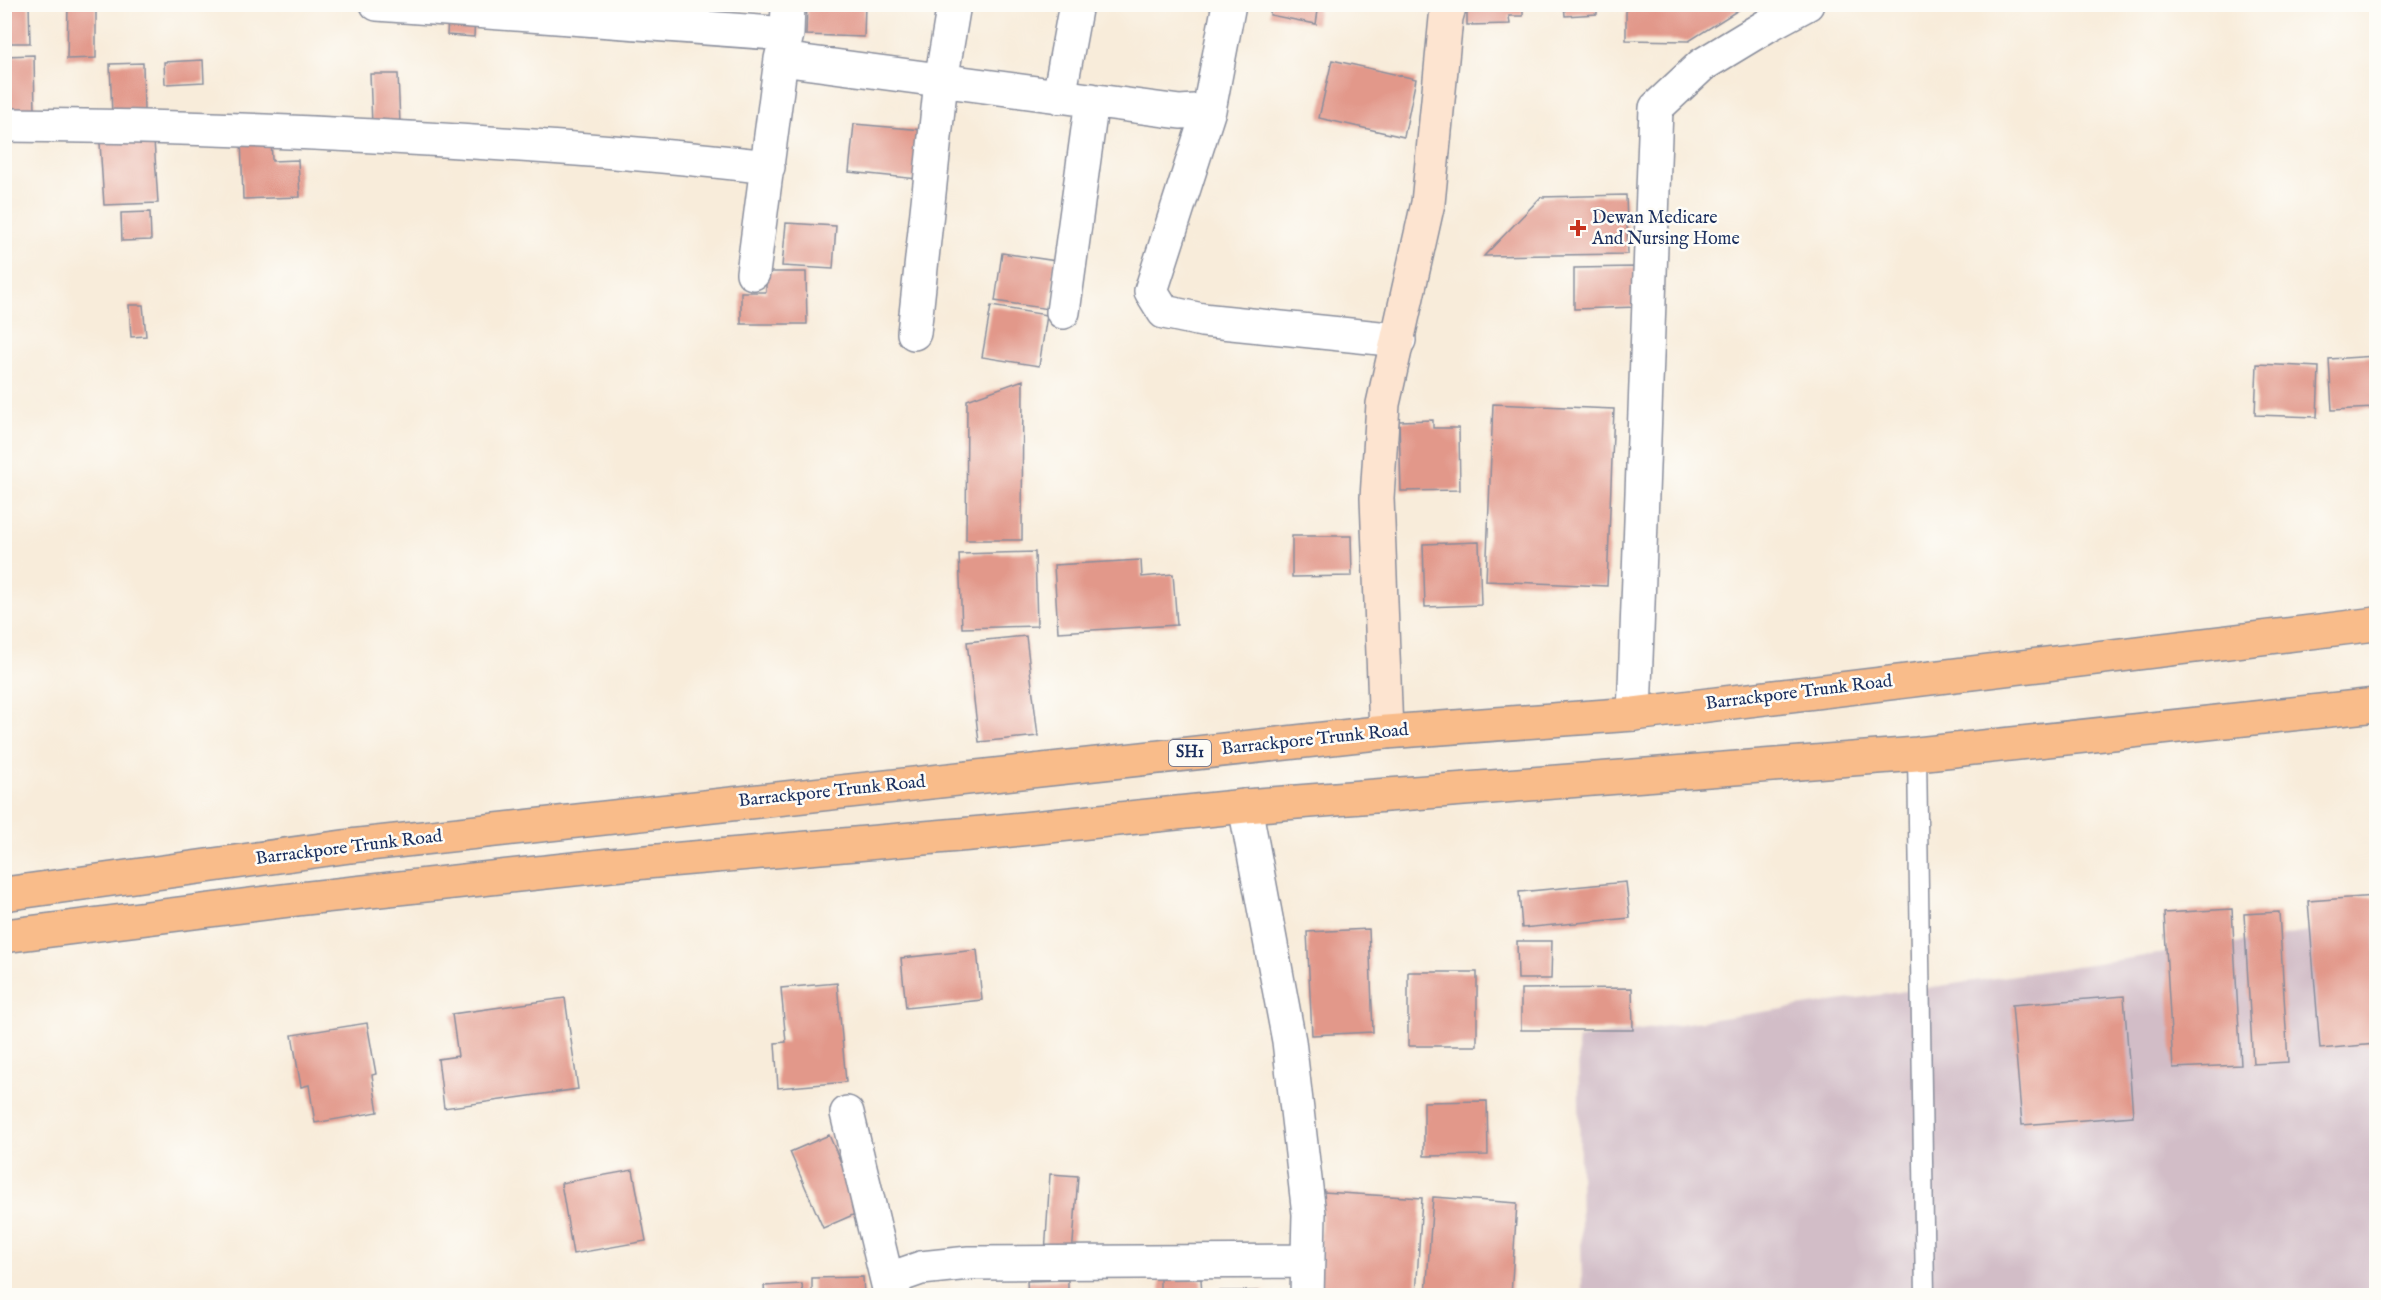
<svg xmlns="http://www.w3.org/2000/svg" width="2381" height="1300" font-family="'IM FELL English',serif">
<style>
.industrial{fill:#d2bdc7}
.building{fill:#e2988a}
.lines{fill:none;stroke-linecap:round;stroke-linejoin:round}
.lane-casing{stroke:#8a8e9c;stroke-width:21}
.street-casing{stroke:#8a8e9c;stroke-width:36}
.secondary-casing{stroke:#8a8e9c;stroke-width:36}
.primary-casing{stroke:#8a8e9c;stroke-width:36}
.lane{stroke:#fff;stroke-width:18}
.street{stroke:#fff;stroke-width:33}
.secondary{stroke:#fde4d0;stroke-width:33}
.primary{stroke:#f9bc8a;stroke-width:33}
.poi-dot{fill:#c8321e;stroke:#fdfcf7;stroke-width:2}
.labels{text-anchor:middle;dominant-baseline:central;stroke-width:5;stroke-linejoin:round;paint-order:stroke}
.shield{fill:#fdfcf7;stroke:#5f6c8c;stroke-width:1.5}
.shield-label{font-size:16px;font-weight:bold;fill:#1b2f5e}
.poi-label{font-size:18px;fill:#1b2f5e;stroke:#fdfcf7;text-anchor:start}
.street-label{font-size:18px;fill:#1b2f5e;stroke:#fdfcf7}
</style>
<rect width="100%" height="100%" fill="#fdfcf7"/>
<filter id="ink" filterUnits="userSpaceOnUse"><feTurbulence type="fractalNoise" baseFrequency=".0167" numOctaves="2"/><feDisplacementMap in="SourceGraphic" scale="12" xChannelSelector="R" yChannelSelector="G"/><feConvolveMatrix kernelMatrix="1 2 1 2 8 2 1 2 1" color-interpolation-filters="sRGB"/></filter>
<filter id="wash" filterUnits="userSpaceOnUse"><feTurbulence type="fractalNoise" baseFrequency=".008" numOctaves="4" result="noise"/><feDisplacementMap in="SourceGraphic" scale="24" xChannelSelector="R" yChannelSelector="G"/><feGaussianBlur stdDeviation="1.35" result="paint"/><feColorMatrix in="noise" values="0 0 0 0 0 0 0 0 0 0 0 0 0 0 0 0 0 1.4 0 .05"/><feComposite in="paint" operator="in"/></filter>
<g filter="url(#wash)">
<rect width="100%" height="100%" fill="#f8ecda"/>
<path class="industrial" d="M2376,922V1295H1582L1578,1039Z"/>
<g id="blocks">
<path class="building" d="M4,4H29L30,43H4Z
M68,4H96V58L67,59Z
M807,4H865L864,37L806,35Z
M1271,4H1319L1316,24L1270,15Z
M1467,4H1523V16H1509L1510,24L1467,25Z
M1564,4H1597V14L1565,16Z
M1626,4H1748L1689,41L1626,40Z
M448,16L475,17L474,37L447,35Z
M34,55L35,115H4V56Z
M203,60L204,82L165,84L164,62Z
M1332,60L1416,79L1404,137L1319,118Z
M143,63L144,114L112,115L110,64Z
M370,74H398L400,124L372,125Z
M854,124L923,130L918,179L849,172Z
M271,136L272,161L298,160L300,197L243,199L241,137Z
M154,140L158,203L104,205L100,143Z
M1626,195L1628,254L1484,256L1541,197Z
M150,212L151,240L122,241L121,213Z
M786,223L836,226L833,269L782,266Z
M1002,253L1056,261L1049,309L995,301Z
M1636,267L1637,307L1574,309V268Z
M766,272H806L807,324H741V292H766Z
M129,305H143L146,336L131,337Z
M991,306L1047,315L1039,366L982,357Z
M2376,356V408L2332,410L2329,359Z
M2257,364L2319,367L2317,417L2255,415Z
M1023,380L1022,540H966L967,400Z
M1493,404L1614,409L1607,586L1486,581Z
M1433,420V428H1459L1460,490L1401,491L1399,421Z
M1292,536H1351L1352,576L1292,577Z
M1479,542L1481,605L1425,607L1423,544Z
M1035,552L1037,626L962,628L959,554Z
M1141,560L1142,577L1173,574L1177,625L1058,632L1054,565Z
M1026,636L1038,736L979,742L967,642Z
M1626,882L1630,918L1522,928L1519,892Z
M2375,896L2376,1044L2320,1049L2308,901Z
M2232,909L2241,1065L2173,1068L2164,913Z
M2279,912L2288,1062L2253,1064L2244,914Z
M1369,929L1373,1032L1312,1035L1307,932Z
M1517,941H1552L1551,979H1518Z
M977,950L982,1000L906,1008L901,958Z
M1408,972H1477V1046H1408Z
M837,983L846,1082L778,1088L775,1043L786,1042L781,988Z
M1632,988L1633,1030H1521V989Z
M2124,996L2133,1116L2022,1125L2012,1005Z
M565,998L578,1089L444,1108L438,1059L458,1056L452,1014Z
M367,1023L376,1074L372,1075L378,1112L315,1123L309,1085L301,1087L292,1035Z
M1487,1101L1488,1155L1424,1156V1102Z
M829,1135L862,1211L823,1228L790,1152Z
M633,1170L646,1241L573,1254L561,1183Z
M1050,1174L1078,1176L1072,1256L1045,1254Z
M1323,1192L1422,1198L1416,1296H1317Z
M1433,1197L1517,1203L1511,1296H1426Z
M863,1277L864,1296H812V1278Z
M1160,1279H1201L1202,1296H1160Z
M1068,1280V1296H1028L1027,1281Z
M802,1284L803,1296H765L764,1286Z
M1220,1291H1264V1296H1220Z
M745,1292V1296H721V1294Z
M972,1292H1013V1296H972Z"/>
</g>
</g>
<g filter="url(#ink)">
<use href="#blocks" fill-opacity="0" stroke="#8a8e9c" stroke-width="1.5"/>
<g class="lines">
<defs>
<path id="lane" d="M1917,754L1925,1296"/>
<path id="street" d="M377,4L787,34
M781,59L1180,112L1209,110L1229,4
M1059,97L1076,4
M1209,110L1151,291L1164,312L1202,320L1399,340
M4,125C166,126 328,132 489,143C582,149 675,156 768,167
M753,273L781,59L787,34L788,4
M1063,312L1092,100
M914,333L941,81L954,4
M1634,714L1656,108L1702,65L1768,25L1807,4
M1245,806L1289,1041L1309,1214L1307,1296
M847,1113L890,1293
M890,1296L898,1276L921,1268L969,1263L1308,1261"/>
<path id="secondary" d="M1386,732L1377,498L1383,404L1428,203L1446,18L1450,4"/>
<path id="primary" d="M4,894L350,846L1386,732L1634,714L2376,624
M4,936L298,899L611,865L982,833L1245,806L1917,754L2376,705"/>
</defs>
<use href="#lane" class="lane-casing"/>
<use href="#street" class="street-casing"/>
<use href="#secondary" class="secondary-casing"/>
<use href="#primary" class="primary-casing"/>
<use href="#lane" class="lane"/>
<use href="#street" class="street"/>
<use href="#secondary" class="secondary"/>
<use href="#primary" class="primary"/>
</g>
</g>
<path class="poi-dot" d="M1575 219h6v6h6v6h-6v6h-6v-6h-6v-6h6z"/>
<g class="labels">
<rect class="shield" x="1169" y="740" width="42" height="26" rx="4.5"/>
<g class="shield-label">
<text x="1190" y="753">SH1</text>
</g>
<g class="poi-label">
<text x="1592" y="218">Dewan Medicare<tspan x="1592" dy="21">And Nursing Home</tspan></text>
</g>
<g class="street-label">
<text transform="translate(1799 693) rotate(-7)">Barrackpore Trunk Road</text>
<text transform="translate(1315 740) rotate(-6)">Barrackpore Trunk Road</text>
<text transform="translate(832 792) rotate(-6)">Barrackpore Trunk Road</text>
<text transform="translate(349 848) rotate(-7)">Barrackpore Trunk Road</text>
</g>
</g>
<rect width="2381" height="1300" fill="none" stroke="#fdfcf7" stroke-width="24"/>
</svg>
